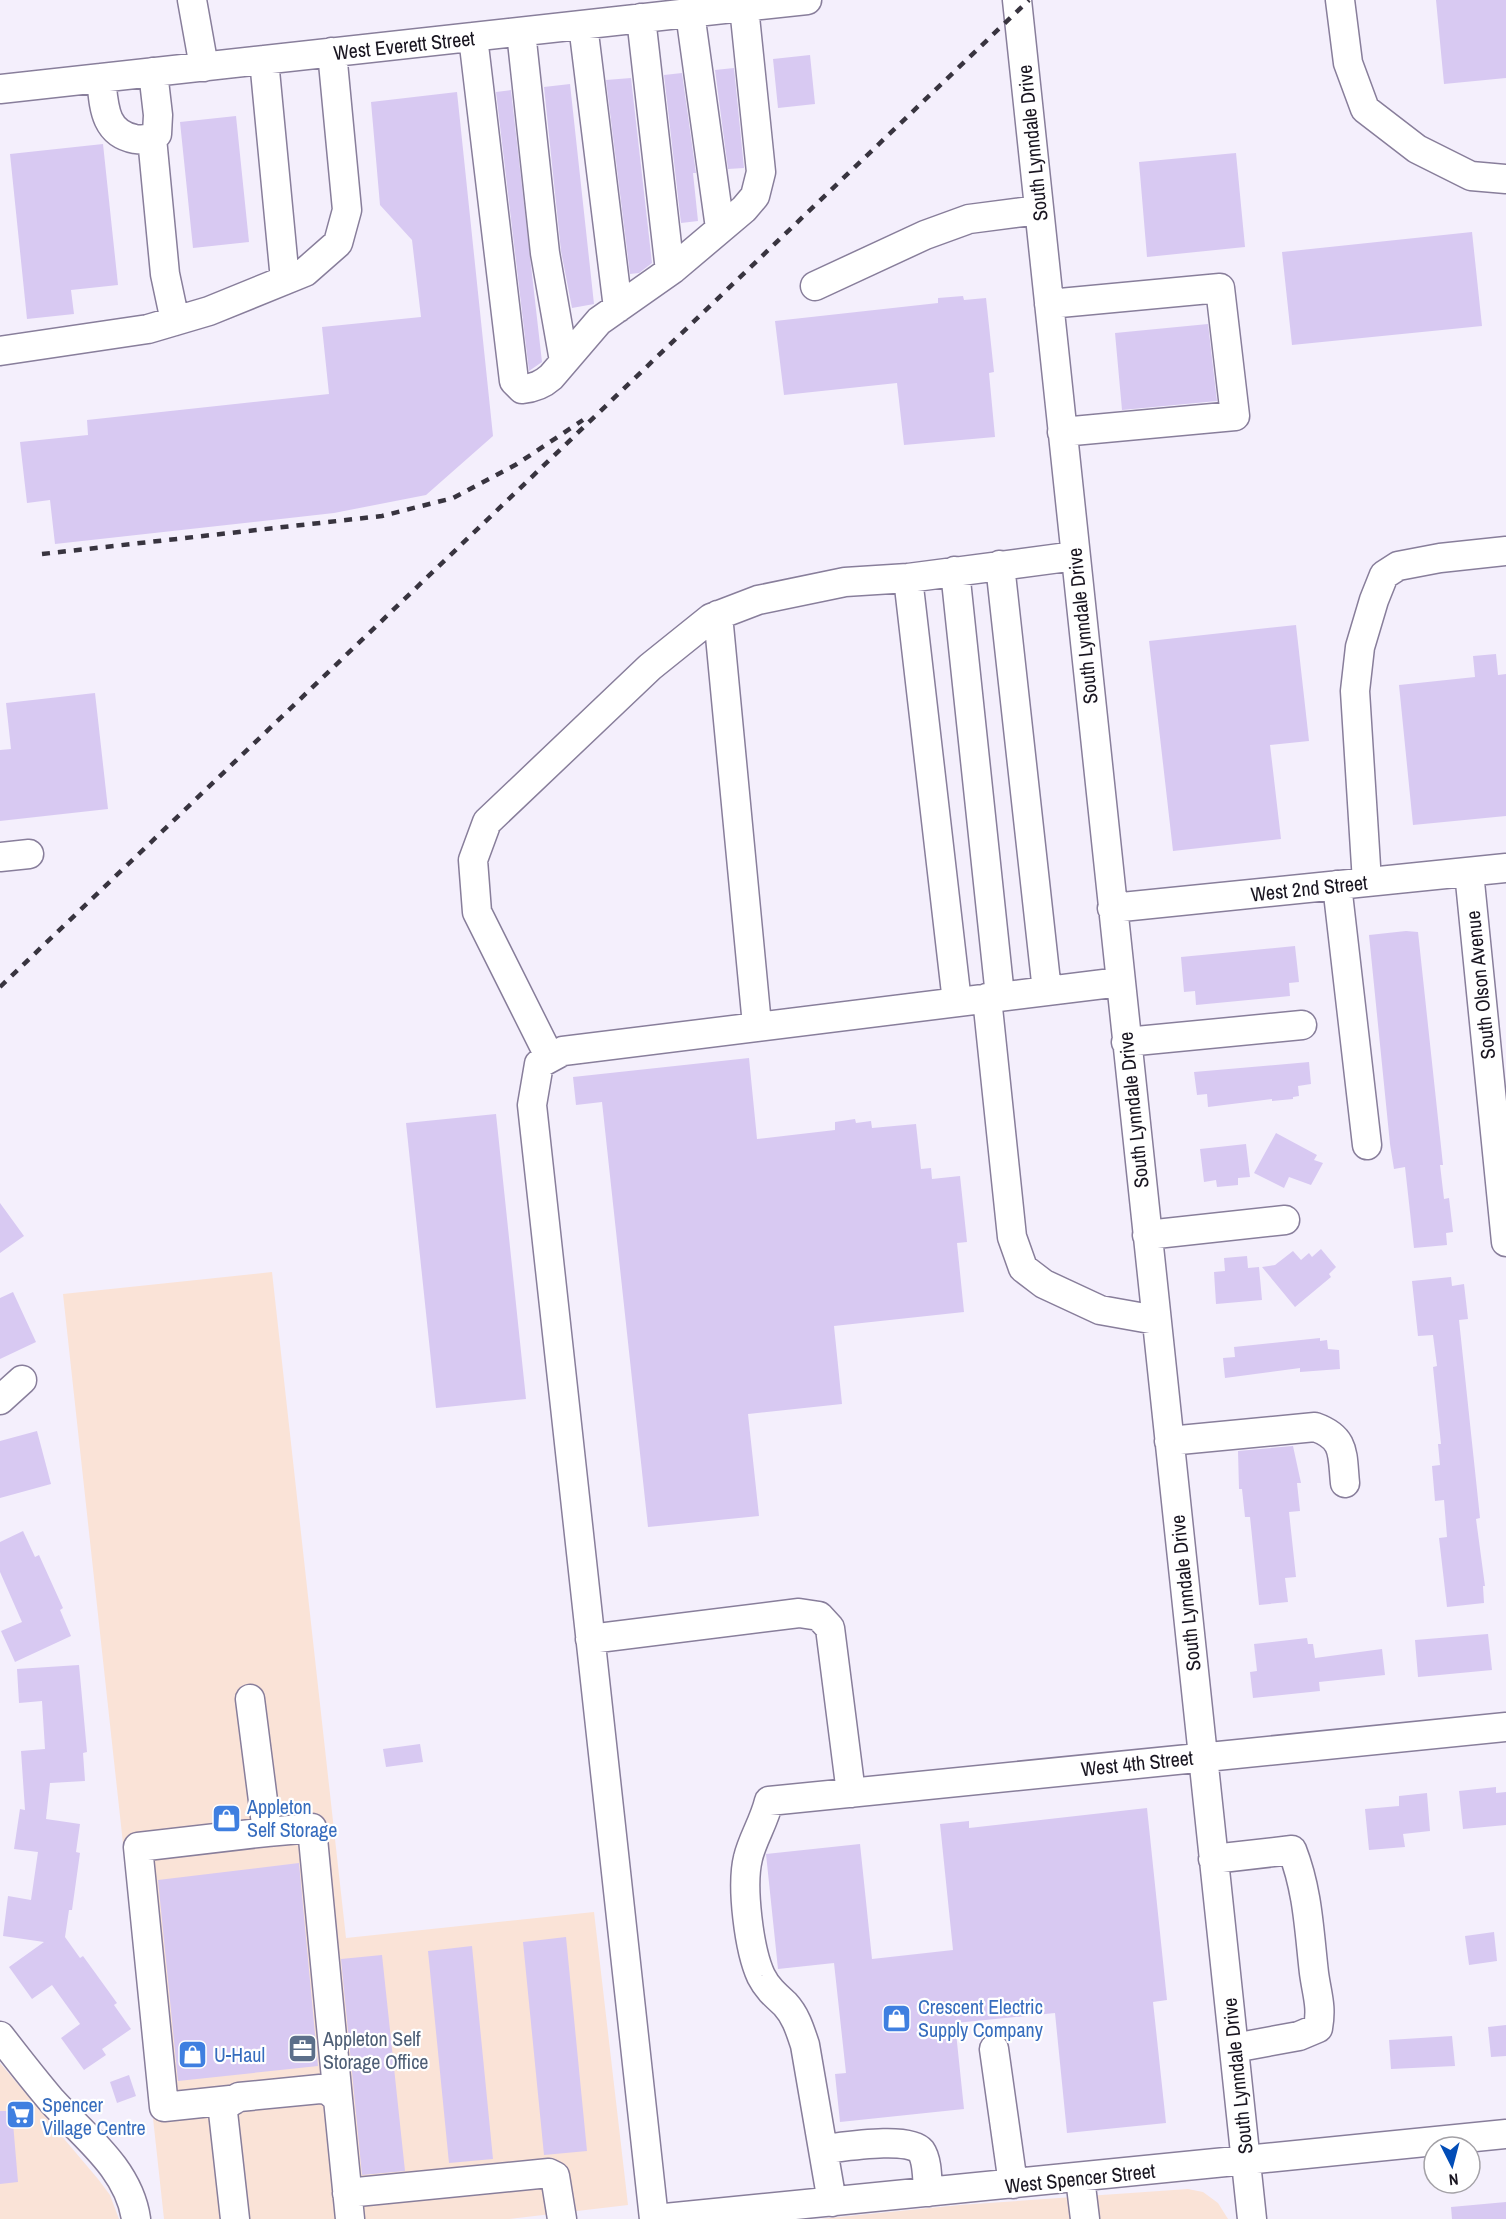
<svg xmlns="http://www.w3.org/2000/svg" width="1506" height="2219" font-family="'Archivo Narrow',sans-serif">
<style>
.commercial{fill:#fae3d7}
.building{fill:#d8c9f2}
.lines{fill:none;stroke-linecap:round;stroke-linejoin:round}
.minor-casing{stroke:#887e9b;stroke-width:31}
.minor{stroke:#fff;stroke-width:28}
.rail{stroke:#38343f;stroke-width:4.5;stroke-dasharray:8 8;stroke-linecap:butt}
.labels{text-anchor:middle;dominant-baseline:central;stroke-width:4.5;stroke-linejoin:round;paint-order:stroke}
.street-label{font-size:20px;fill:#191520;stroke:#fff}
.shop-label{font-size:20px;fill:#366cbe;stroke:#fff;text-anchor:start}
.service-label{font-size:20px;fill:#4e5e75;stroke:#fff;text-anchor:start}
</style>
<rect width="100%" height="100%" fill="#f4effc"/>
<path class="commercial" d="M272,1272L346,1938L594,1912L628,2205L509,2219H164L63,1294Z
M0,2063L98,2179L110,2195L119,2219H0Z
M1188,2189L1203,2192L1218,2203L1228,2219H819L960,2205Z"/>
<path class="building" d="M1436,0H1506V78L1444,84Z
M810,55L815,104L778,108L773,59Z
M734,68L744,168L728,169L715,70Z
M682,73L696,173H693L698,221L681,223L664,75Z
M631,78L652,263L639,273L630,274L606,80Z
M570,84L594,304L572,308L561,251L544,87Z
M511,90L542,362L529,371L496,92Z
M457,92L493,436L426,495L334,513L55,544L50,500L27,503L20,442L88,435L87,420L329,394L322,327L421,317L412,240L380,205L371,102Z
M236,116L249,242L193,248L180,122Z
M103,144L118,285L71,290L74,314L27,319L10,154Z
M1236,153L1245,247L1147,257L1139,162Z
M1472,232L1482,326L1292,345L1282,252Z
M963,296L964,300L986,298L994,372L989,373L995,437L904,445L897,383L784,395L775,321L938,303V298Z
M1208,324L1217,401L1122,410L1115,333Z
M1296,625L1309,741L1270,745L1281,839L1173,851L1149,641Z
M1496,654L1498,675L1506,674V816L1413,825L1399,685L1475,677L1473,656Z
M95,693L108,809L0,821V750L11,749L6,703Z
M1406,931L1418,932L1443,1165H1440L1444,1199L1449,1198L1453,1232L1446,1233L1447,1245L1414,1248L1405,1167L1394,1169L1390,1144L1369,935Z
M1295,946L1299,982L1289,983L1290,996L1196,1005L1195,991L1184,992L1181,957Z
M749,1058L757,1139L835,1130V1122L855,1119L856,1123L871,1121L872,1128L916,1124L921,1169L931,1168L932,1179L960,1176L967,1242L957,1243L964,1312L834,1326L842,1404L748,1414L759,1516L648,1527L602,1102L576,1105L573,1077Z
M1309,1062L1311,1084L1298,1086L1299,1096L1293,1097V1099L1272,1101V1099L1208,1107L1207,1094L1197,1095L1194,1072Z
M496,1114L526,1399L436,1408L406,1123Z
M1276,1133L1317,1155L1314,1160L1323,1163L1311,1185L1289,1177L1284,1188L1254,1173Z
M1246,1144L1250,1177L1238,1178V1185L1217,1187L1216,1180L1204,1182L1200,1149Z
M0,1203L24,1236L0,1253Z
M1321,1249L1336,1267L1329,1274L1331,1277L1295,1307L1262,1267L1275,1265L1293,1251L1301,1260L1309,1253L1312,1257Z
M1247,1256L1248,1268L1259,1267L1262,1300L1216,1304L1214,1272L1225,1271L1224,1258Z
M1451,1277L1452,1286L1464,1284L1468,1319L1459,1320L1480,1518L1476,1519L1485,1586H1483L1484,1603L1447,1607L1439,1538L1447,1537L1444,1500L1435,1501L1432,1466L1440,1465L1438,1444H1441L1433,1367L1437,1366L1433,1335L1418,1336L1412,1281Z
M13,1292L36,1342L0,1359V1298Z
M1320,1338V1341L1327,1340L1328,1349L1339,1350L1340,1369L1300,1372V1368L1225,1378L1223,1358L1235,1357L1234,1347Z
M37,1431L51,1484L0,1498V1441Z
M1293,1446L1301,1483H1297L1300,1511L1289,1512L1296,1577L1285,1578L1288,1602L1259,1605L1250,1517H1245L1242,1489H1239L1238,1451Z
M23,1531L35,1557L39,1555L63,1608L60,1610L71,1636L15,1662L1,1631L22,1622L0,1572V1542Z
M1488,1634L1492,1670L1418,1677L1415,1640Z
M1307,1638L1308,1644H1313L1315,1658L1382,1649L1385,1675L1319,1682L1320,1691L1253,1698L1250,1672L1257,1671L1254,1644Z
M79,1665L87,1752L83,1753L85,1781L50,1783L46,1819L80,1824L76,1852L80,1853L72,1910H69L65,1937L80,1958L83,1956L117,2003L114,2005L131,2029L102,2049L106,2055L84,2070L61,2038L80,2024L52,1985L32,1999L9,1967L44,1942L3,1936L8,1896L31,1900L38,1852L14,1849L20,1809L25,1810L21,1751L45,1749L42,1701L19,1703L17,1669Z
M420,1744L423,1762L386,1767L383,1749Z
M1496,1787V1793L1506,1792V1825L1463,1829L1459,1791Z
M1427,1793L1430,1831L1403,1834L1405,1847L1369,1850L1365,1809L1399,1806V1796Z
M1147,1808L1167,2000L1153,2002L1166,2123L1067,2133L1055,2013L955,2023L964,2109L840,2122L835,2074L846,2073L834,1963L778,1969L766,1854L860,1844L872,1959L953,1950L940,1824L969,1821V1828Z
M299,1863L318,2066L178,2081L158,1880Z
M1494,1932L1497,1961L1469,1965L1465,1936Z
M566,1937L587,2151L544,2155L523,1942Z
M472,1946L493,2159L449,2163L428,1951Z
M382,1955L405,2171L362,2175L341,1959Z
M1506,2025V2056L1491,2057L1488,2027Z
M1452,2036L1455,2066L1391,2069L1389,2040Z
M129,2075L136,2096L117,2103L110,2082Z
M0,2111H12L18,2182L0,2184Z
M1506,2202V2219H1452L1451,2207Z"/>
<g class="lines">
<defs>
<path id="minor" d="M192,0L204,67
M1017,0L1252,2219
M1340,0L1348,63L1365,109L1417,149L1471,176L1506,179
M690,13L720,228
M641,18L670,271
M583,25L618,308
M521,32L545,253L564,361
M473,37L514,381L522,389C534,388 542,385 551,377L599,321L673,269L744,209L755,196L761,172L744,7
M264,60L285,280
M101,78C104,104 103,133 135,139C142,140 151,139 157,134L158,115L153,72
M0,89L807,0
M152,138L165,274L175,321
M815,286L925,235L969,219L1039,210
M1049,304L1220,288L1235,416L1062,432
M0,351L148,329L209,311L305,272L338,243L347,210L332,52
M1000,565L1047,991
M955,571L1000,996
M908,578L957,1002
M718,615L757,1025
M0,857L29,854
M1469,872L1506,1242
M1367,882L1355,691L1360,647L1374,600L1384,575L1398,566L1440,558L1506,551
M1337,885L1367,1145
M1112,908L1506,868
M987,998L1012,1237L1023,1268L1044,1284L1100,1310L1156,1320
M1126,1042L1302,1025
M550,1058L477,912L473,860L487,822L650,667L711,618L758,600L845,582L908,578L1075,556
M1147,1235L1285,1220
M0,1400L22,1380
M1169,1441L1315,1427C1346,1438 1342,1454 1345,1483
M590,1639L799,1613L819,1616L830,1628L851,1793
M250,1699L267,1832L312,1828L338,2099
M1213,1859L1292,1850C1308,1891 1309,1930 1314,1973C1317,1995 1322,2006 1318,2028L1299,2036L1234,2048
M0,2036C17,2058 34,2080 52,2101C84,2136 129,2169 136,2219
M994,2049L1013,2184
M230,2100L164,2107L138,1847L267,1832
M824,2149C843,2147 909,2136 921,2151C928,2161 927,2181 928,2192
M1080,2178L1085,2219
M347,2193L549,2173L555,2176L562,2219
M832,2202L805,2045C800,2030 796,2016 785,2004C775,1995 767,1988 761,1976C749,1950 741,1886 748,1858C752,1840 764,1822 769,1801L1506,1727
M235,2219L223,2112L225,2105L239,2097L320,2089L328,2090L338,2099L350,2219
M654,2219L532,1105L539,1064L563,1051L1120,982
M655,2219L1506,2134"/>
</defs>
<use href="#minor" class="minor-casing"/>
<use href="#minor" class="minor"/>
<path class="rail" d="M42,554L382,516L453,498L517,464L583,420
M0,987L1029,0"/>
</g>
<defs>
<symbol id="shop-square" viewBox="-11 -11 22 22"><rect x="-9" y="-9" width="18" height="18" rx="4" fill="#3f7fe0" stroke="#fff"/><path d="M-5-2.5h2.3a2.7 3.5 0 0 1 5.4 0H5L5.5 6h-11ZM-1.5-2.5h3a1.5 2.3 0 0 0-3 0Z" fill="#fff"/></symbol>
<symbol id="office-square" viewBox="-11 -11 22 22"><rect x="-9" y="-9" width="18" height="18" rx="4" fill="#5c6f8a" stroke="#fff"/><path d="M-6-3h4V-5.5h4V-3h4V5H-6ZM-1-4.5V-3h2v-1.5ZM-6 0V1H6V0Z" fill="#fff"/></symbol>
<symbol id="supermarket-square" viewBox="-11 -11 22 22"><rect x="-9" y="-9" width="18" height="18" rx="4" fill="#3f7fe0" stroke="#fff"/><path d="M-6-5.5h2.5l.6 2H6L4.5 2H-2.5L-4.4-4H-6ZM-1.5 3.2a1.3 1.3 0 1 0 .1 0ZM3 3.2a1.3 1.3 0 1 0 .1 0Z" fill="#fff"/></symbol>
</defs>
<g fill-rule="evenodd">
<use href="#shop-square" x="210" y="1802" width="33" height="33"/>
<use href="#shop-square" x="880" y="2002" width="33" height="33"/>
<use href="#office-square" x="286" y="2032" width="33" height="33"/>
<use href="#shop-square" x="176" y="2038" width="33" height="33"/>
<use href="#supermarket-square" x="4" y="2098" width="33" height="33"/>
</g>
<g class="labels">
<g class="street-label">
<text transform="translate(404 45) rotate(-6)">West Everett Street</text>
<text transform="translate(1032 143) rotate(-96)">South Lynndale Drive</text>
<text transform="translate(1082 626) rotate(-96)">South Lynndale Drive</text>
<text transform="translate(1309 888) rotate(-6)">West 2nd Street</text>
<text transform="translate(1480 985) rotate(-96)">South Olson Avenue</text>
<text transform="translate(1133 1110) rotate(-96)">South Lynndale Drive</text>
<text transform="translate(1185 1593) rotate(-96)">South Lynndale Drive</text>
<text transform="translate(1137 1763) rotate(-6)">West 4th Street</text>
<text transform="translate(1237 2076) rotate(-96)">South Lynndale Drive</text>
<text transform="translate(1080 2178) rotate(-6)">West Spencer Street</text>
</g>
<g class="shop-label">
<text x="247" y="1806">Appleton<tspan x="247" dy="23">Self Storage</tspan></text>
<text x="918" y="2006">Crescent Electric<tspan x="918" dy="23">Supply Company</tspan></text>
<text x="214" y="2054">U-Haul</text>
<text x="42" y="2104">Spencer<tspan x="42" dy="23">Village Centre</tspan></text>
</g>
<g class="service-label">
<text x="323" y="2038">Appleton Self<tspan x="323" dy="23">Storage Office</tspan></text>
</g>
</g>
<g transform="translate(1452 2165) rotate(174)"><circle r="28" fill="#ffffff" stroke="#a3a1a6" stroke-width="1.5"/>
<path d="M0-4.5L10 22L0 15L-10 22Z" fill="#024db7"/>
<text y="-9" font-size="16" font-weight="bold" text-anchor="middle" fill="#191520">N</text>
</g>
</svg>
